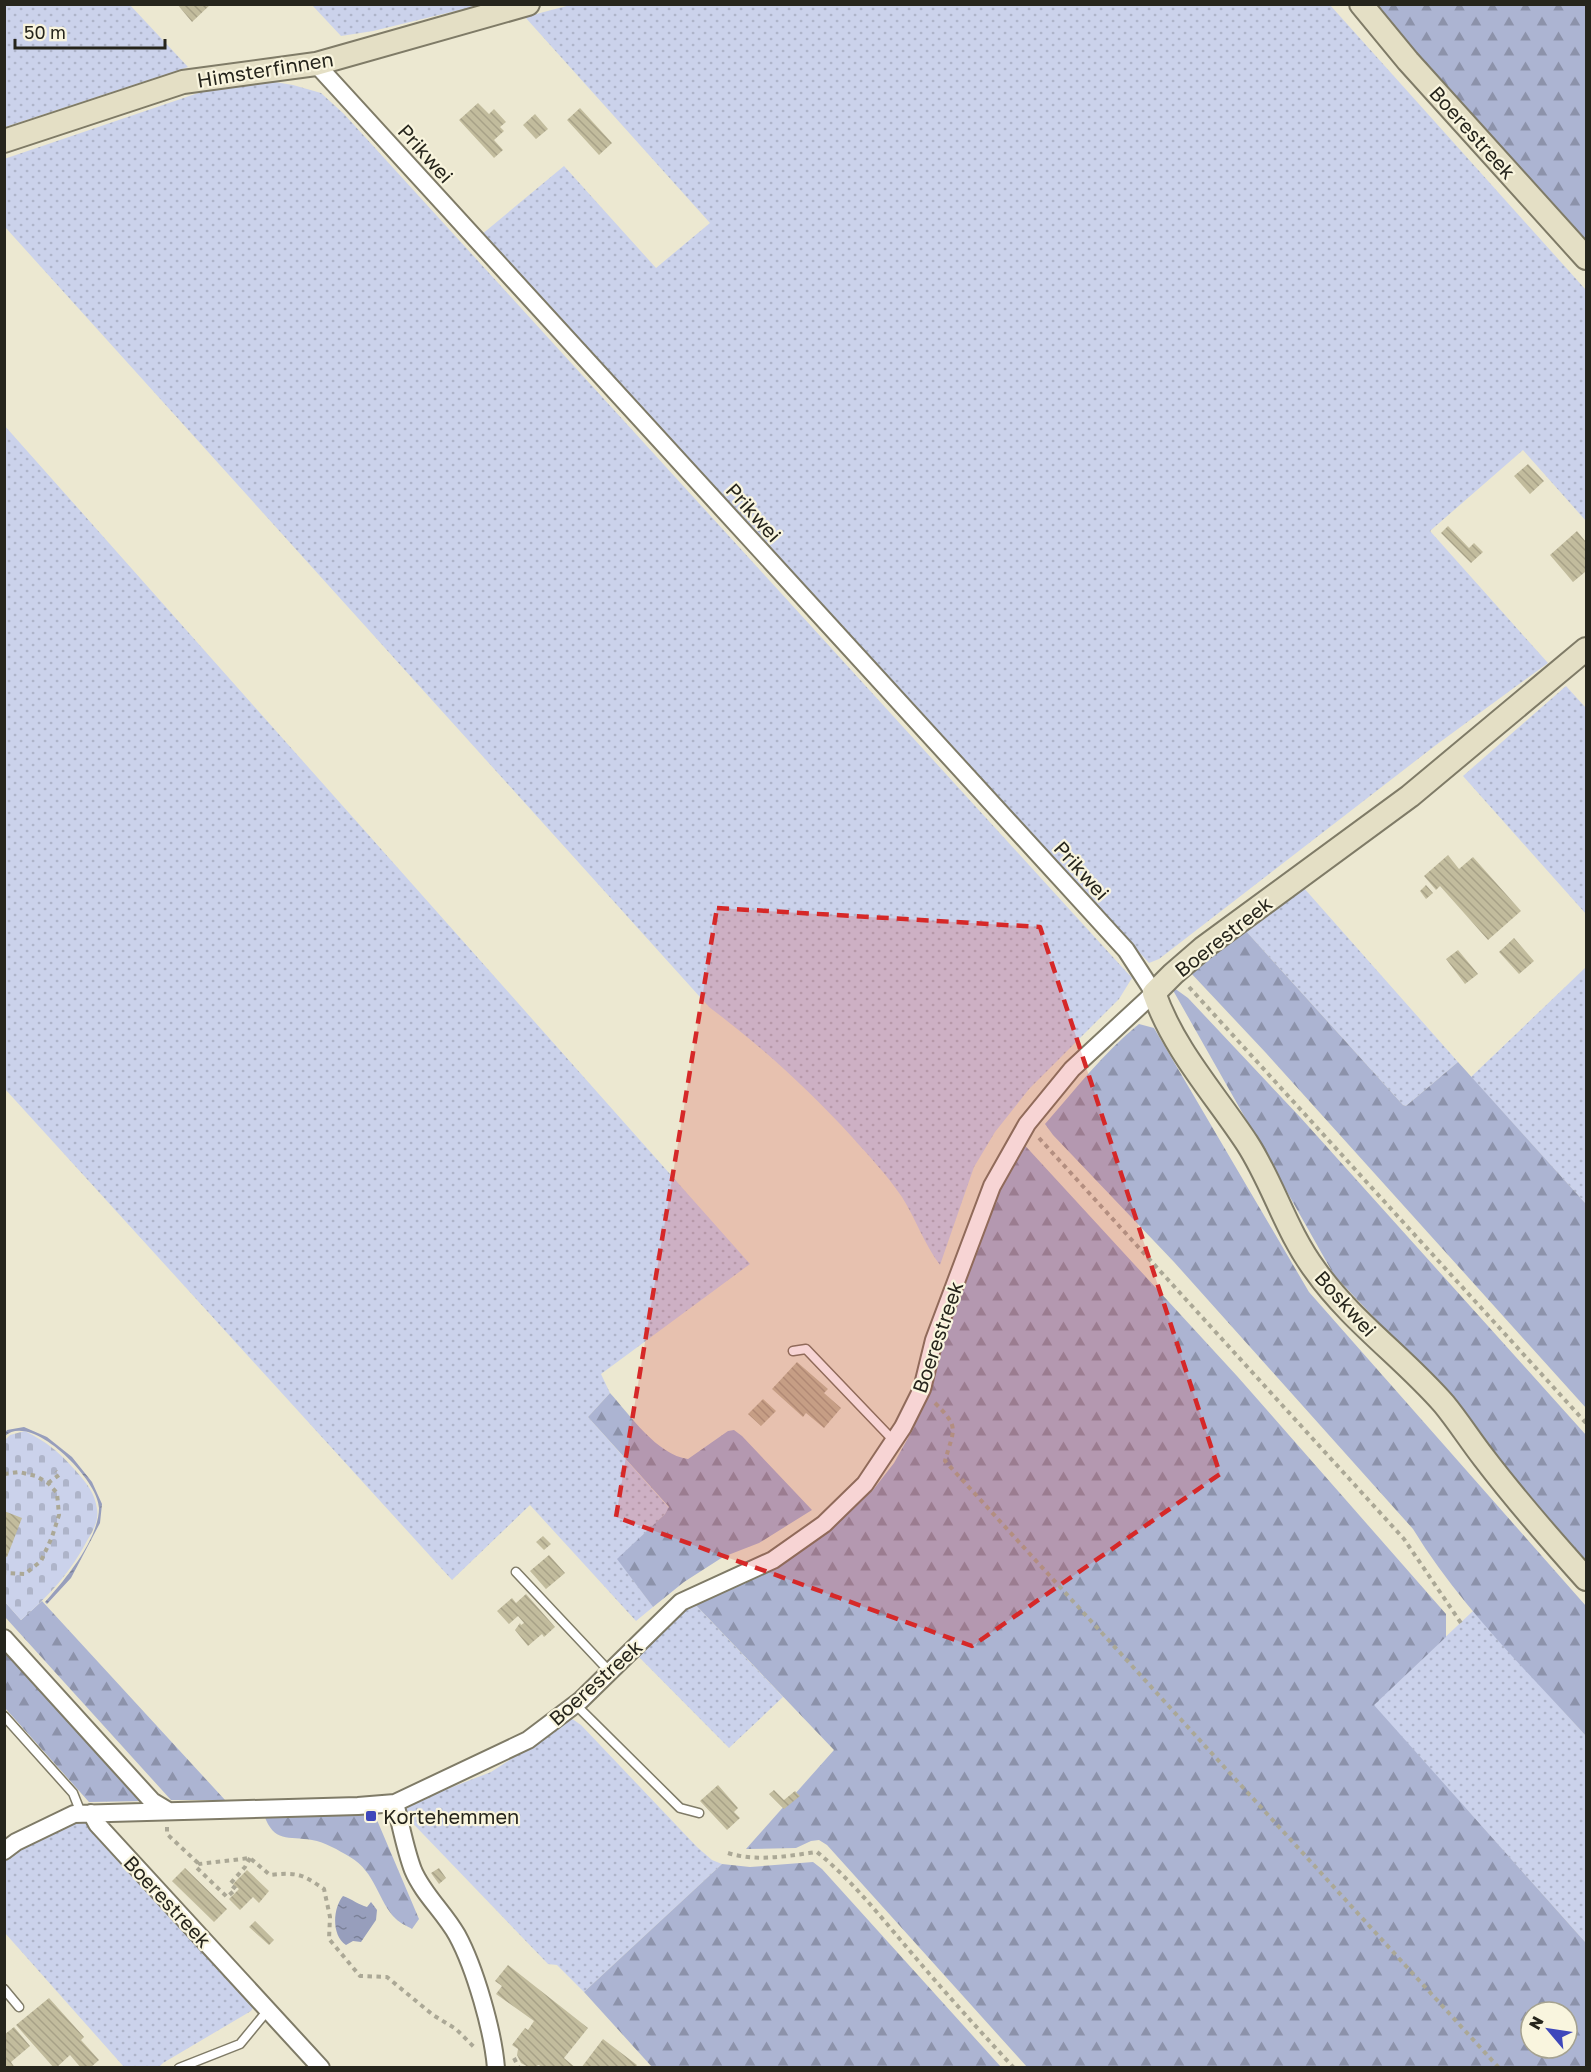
<svg xmlns="http://www.w3.org/2000/svg" width="1591" height="2072" font-family="'Golos Text',sans-serif">
<style>
.grass{fill:url(#grass-dots)}
.forest{fill:url(#forest-firs);fill-rule:evenodd}
.cemetery{fill:url(#cemetery-stones)}
.water{fill:url(#water-ripples)}
.building{fill:url(#building-back-hatch)}
.lines{fill:none;stroke-linecap:round;stroke-linejoin:round}
.lane-casing{stroke:#7f7b67;stroke-width:11}
.street-casing{stroke:#7f7b67;stroke-width:20}
.secondary-casing{stroke:#7f7b67;stroke-width:26}
.path{stroke:#aba896;stroke-width:4;stroke-dasharray:4.5 4.5;stroke-linecap:butt}
.lane{stroke:#fff;stroke-width:8}
.street{stroke:#fff;stroke-width:16}
.secondary{stroke:#e4dfc5;stroke-width:22}
.marked{fill:#d62828;fill-opacity:0.2;stroke:#d62828;stroke-width:4.5;stroke-dasharray:12 8;stroke-linejoin:round}
.poi-dot{fill:#3e47bb;stroke:#f9f5de;stroke-width:2}
.labels{text-anchor:middle;dominant-baseline:central;stroke-width:4.5;stroke-linejoin:round;paint-order:stroke}
.street-label{font-size:20px;fill:#26251c;stroke:#f9f5de}
.poi-label{font-size:20px;fill:#26251c;stroke:#f9f5de;text-anchor:start}
</style>
<defs>
<pattern id="grass-dots" width="8" height="8" patternUnits="userSpaceOnUse" patternTransform="scale(1.5)"><rect width="8" height="8" fill="#cbd2eb"/><path d="M2 2h.1M6 6h.1" fill="none" stroke="#aeb4c9" stroke-width="1.8" stroke-linecap="round"/></pattern>
<pattern id="forest-firs" width="22" height="20" patternUnits="userSpaceOnUse" patternTransform="scale(1.5)"><rect width="22" height="20" fill="#acb4d2"/><path d="M5 1l3.5 6h-7zM16 11l3.5 6h-7z" fill="#8c92aa"/></pattern>
<pattern id="cemetery-stones" width="16" height="16" patternUnits="userSpaceOnUse" patternTransform="scale(1.5)"><rect width="16" height="16" fill="#cbd2eb"/><path d="M2 7V4a2 2 0 0 1 4 0v3zM10 15v-3a2 2 0 0 1 4 0v3z" fill="#aeb4c9"/></pattern>
<pattern id="water-ripples" width="26" height="14" patternUnits="userSpaceOnUse" patternTransform="scale(1.5)"><rect width="26" height="14" fill="#979ebc"/><path d="M2 4q2-2 4 0t4 0M15 11q2-2 4 0t4 0" fill="none" stroke="#7b8198"/></pattern>
<pattern id="building-back-hatch" width="6" height="6" patternUnits="userSpaceOnUse" patternTransform="scale(1.5)"><rect width="6" height="6" fill="#c2bc9d"/><path d="M-1 5l2 2M0 0l6 6M5-1l2 2" fill="none" stroke="#a7a187"/></pattern>
</defs>
<rect width="100%" height="100%" fill="#ece8d1"/>
<path class="grass" d="M574,4L1330,5L1586,290V521L1523,450L1430,531L1548,663L1436,745L1159,959L1149,963L481,235L564,166L656,268L710,223L525,17Z
M4,5H130L188,67L5,127Z
M312,5H480L373,31L341,36Z
M269,81L293,85L321,93L344,114L1132,978L1119,999L1029,1089L995,1132L974,1167L940,1265C924,1244 916,1219 902,1197C887,1175 869,1156 852,1137C808,1089 761,1046 709,1007L5,227L4,159L213,88Z
M4,425L750,1264L601,1374L610,1393L588,1417L669,1508L665,1514L618,1559L653,1607L636,1621L530,1505L452,1580L5,1089Z
M1566,686L1586,708V914L1463,776Z
M1303,887L1458,1062L1406,1106L1403,1105L1245,930Z
M1586,967V1204L1471,1077Z
M691,1600L783,1697L729,1748L635,1653Z
M1473,1611L1586,1736V1943L1373,1705Z
M568,1716L581,1725L697,1847L712,1860L722,1864L584,1992L557,1965L548,1964L398,1808L491,1772L550,1734Z
M85,1819L254,2006L251,2011L163,2063L159,2067H124L5,1933L4,1860L44,1827Z"/>
<path class="forest" d="M1377,5H1586V241L1389,23Z
M1245,930L1403,1105L1406,1106L1458,1062L1586,1204V1408L1266,1053L1189,971Z
M1170,985L1188,998L1300,1117L1586,1435V1562L1520,1487L1450,1398L1334,1275Z
M1139,1024L1154,1028L1309,1292L1586,1606V1736C1526,1670 1460,1606 1413,1529L1174,1262L1053,1135L1045,1124C1075,1090 1104,1052 1139,1024Z
M1019,1139L1237,1376L1446,1614V1637L1374,1705L1586,1943V2067H1027L827,1845L819,1840L811,1841L796,1848L746,1849L834,1750L691,1600L830,1526L873,1490L894,1463L908,1438L921,1403L986,1200ZM1531,2012H1567V2048H1531Z
M610,1393C630,1415 657,1455 688,1459L728,1431L734,1430L742,1436L812,1510L759,1543L723,1557L684,1582L653,1607L617,1559L665,1514L669,1507L588,1417Z
M42,1601L225,1800H171L5,1617V1602L21,1620Z
M4,1643L145,1801L89,1802L5,1708Z
M369,1812L377,1820L419,1919L412,1929C407,1926 400,1923 396,1919C378,1902 376,1872 350,1857C338,1850 325,1842 312,1840C288,1836 274,1843 264,1815Z
M813,1862L822,1869L1001,2067H652L584,1992L722,1864L750,1867Z"/>
<path class="cemetery" d="M25,1431C48,1443 58,1451 75,1470C86,1482 95,1493 97,1509C99,1520 93,1531 88,1539C71,1572 49,1596 21,1620L5,1602V1440L10,1435Z"/>
<path class="water" d="M24,1427L47,1437L72,1457L92,1482L102,1504L100,1523L71,1578L47,1604L45,1602C65,1580 99,1539 99,1508C99,1480 31,1411 5,1436V1433L7,1430Z
M343,1896C352,1899 359,1905 367,1907L371,1902L377,1910L376,1920L361,1942L353,1941L346,1945C331,1935 333,1908 343,1896Z"/>
<path class="building" d="M177,4H211L192,22Z
M478,103L489,114L494,109L506,122L500,127L504,131L494,140L503,150L494,158L459,120Z
M580,108L612,143L599,155L567,120Z
M535,114L548,129L536,139L523,125Z
M1528,464L1544,481L1530,494L1514,476Z
M1448,526L1469,548L1474,543L1483,552L1471,563L1441,533Z
M1577,531L1586,542V574L1585,572L1573,582L1550,555Z
M1448,855L1459,869L1473,857L1521,911L1488,940L1440,886L1436,890L1424,876Z
M1426,885L1433,893L1426,899L1420,891Z
M1514,938L1534,961L1519,974L1499,952Z
M1458,950L1478,974L1465,984L1446,959Z
M797,1362L828,1389L824,1393L841,1408L824,1428L806,1413L803,1417L772,1389Z
M763,1399L776,1411L761,1426L748,1414Z
M4,1511L22,1518L7,1557L4,1556Z
M543,1536L551,1544L544,1550L536,1542Z
M549,1555L565,1573L546,1589L530,1571Z
M526,1594L555,1627L544,1637L542,1634L528,1646L515,1630L520,1623L521,1625L524,1623L518,1616L509,1624L497,1611L512,1598L516,1603Z
M718,1785L738,1808L734,1812L740,1818L727,1830L700,1801Z
M774,1790L784,1800L795,1791L800,1796L784,1809L769,1794Z
M185,1868L227,1909L214,1922L172,1881Z
M439,1868L446,1878L439,1884L431,1873Z
M247,1870L269,1891L259,1903L253,1897L240,1910L229,1899L239,1889L233,1884Z
M255,1921L274,1940L269,1945L249,1927Z
M508,1965L588,2028L564,2058L576,2068H542L539,2065L530,2068L521,2063L517,2055L518,2049L512,2045L525,2028L528,2030L534,2021L496,1994L502,1986L495,1981Z
M49,1998L84,2037L81,2040L99,2060L90,2068H81L70,2055L56,2068H54L16,2025Z
M14,2027L30,2046L11,2062L15,2068H4V2035Z
M603,2039L637,2065L635,2068H581Z"/>
<g class="lines">
<defs>
<path id="lane" d="M793,1351L806,1349L894,1441
M516,1572L610,1672
M575,1704L680,1808L699,1813
M4,1716L73,1793L81,1813
M4,1989L19,2007
M179,2068L240,2044L268,2010"/>
<path id="street" d="M4,1638L152,1801L167,1810
M395,1803C401,1825 405,1849 413,1870C423,1894 444,1912 457,1935C475,1968 493,2031 496,2068
M91,1813L97,1824L321,2068
M4,1851L16,1842L74,1814L358,1806L395,1803L528,1740L581,1700L681,1602L773,1560L824,1524L865,1484L903,1427L922,1389L934,1340L992,1186L1027,1124L1072,1069L1154,993L1126,950L316,64"/>
<path id="secondary" d="M1361,4L1408,61L1586,258
M4,141L183,82L316,64L528,4
M1586,649L1410,796L1203,948L1173,974L1154,993C1174,1050 1214,1093 1247,1143C1273,1183 1286,1231 1315,1270C1351,1321 1403,1357 1444,1404C1458,1421 1470,1440 1484,1458C1516,1500 1551,1540 1586,1579"/>
</defs>
<use href="#lane" class="lane-casing"/>
<use href="#street" class="street-casing"/>
<use href="#secondary" class="secondary-casing"/>
<path class="path" d="M1189,987L1586,1423
M1039,1138L1404,1539L1461,1623
M935,1403C960,1428 954,1428 945,1461L1499,2068
M4,1474L19,1472L36,1476L48,1483L57,1493L59,1515L52,1537L41,1561L25,1574L4,1573
M48,1483L59,1475L56,1471
M167,1827V1834L199,1864
M728,1853C757,1862 787,1856 817,1852C854,1882 884,1921 915,1957C947,1995 980,2031 1014,2068
M250,1858L245,1867L230,1884L236,1889L227,1897L196,1867L199,1864L250,1858L270,1875C297,1872 302,1874 324,1889L330,1917L329,1939L360,1976L387,1977L433,2015L456,2029L474,2047
M514,2058L519,2068"/>
<use href="#lane" class="lane"/>
<use href="#street" class="street"/>
<use href="#secondary" class="secondary"/>
</g>
<path class="marked" d="M717,908L1040,927L1220,1474L972,1646L616,1517Z"/>
<rect class="poi-dot" x="365" y="1810" width="12" height="12" rx="3"/>
<g class="labels">
<g class="street-label">
<text transform="translate(265 69) rotate(-9)">Himsterfinnen</text>
<text transform="translate(1473 132) rotate(48)">Boerestreek</text>
<text transform="translate(426 153) rotate(48)">Prikwei</text>
<text transform="translate(754 512) rotate(48)">Prikwei</text>
<text transform="translate(1082 870) rotate(48)">Prikwei</text>
<text transform="translate(1223 936) rotate(-38)">Boerestreek</text>
<text transform="translate(1346 1303) rotate(48)">Boskwei</text>
<text transform="translate(937 1337) rotate(-71)">Boerestreek</text>
<text transform="translate(595 1682) rotate(-42)">Boerestreek</text>
<text transform="translate(168 1901) rotate(47)">Boerestreek</text>
</g>
<g class="poi-label">
<text x="383" y="1816">Kortehemmen</text>
</g>
</g>
<rect width="1591" height="2072" fill="none" stroke="#26251c" stroke-width="12"/>
<g transform="translate(1549 2030) rotate(299)"><circle r="28" fill="#f9f5de" stroke="#a5a290" stroke-width="1.5"/>
<path d="M0-4.5L10 22L0 15L-10 22Z" fill="#3e47bb"/>
<text y="-9" font-size="16" font-weight="bold" text-anchor="middle" fill="#26251c">N</text>
</g>
<path d="M15 39v9h150v-9" fill="none" stroke="#26251c" stroke-width="3"/>
<text x="24" y="39" font-size="18" fill="#26251c" stroke="#f9f5de" stroke-width="4.5" paint-order="stroke">50 m</text>
</svg>
